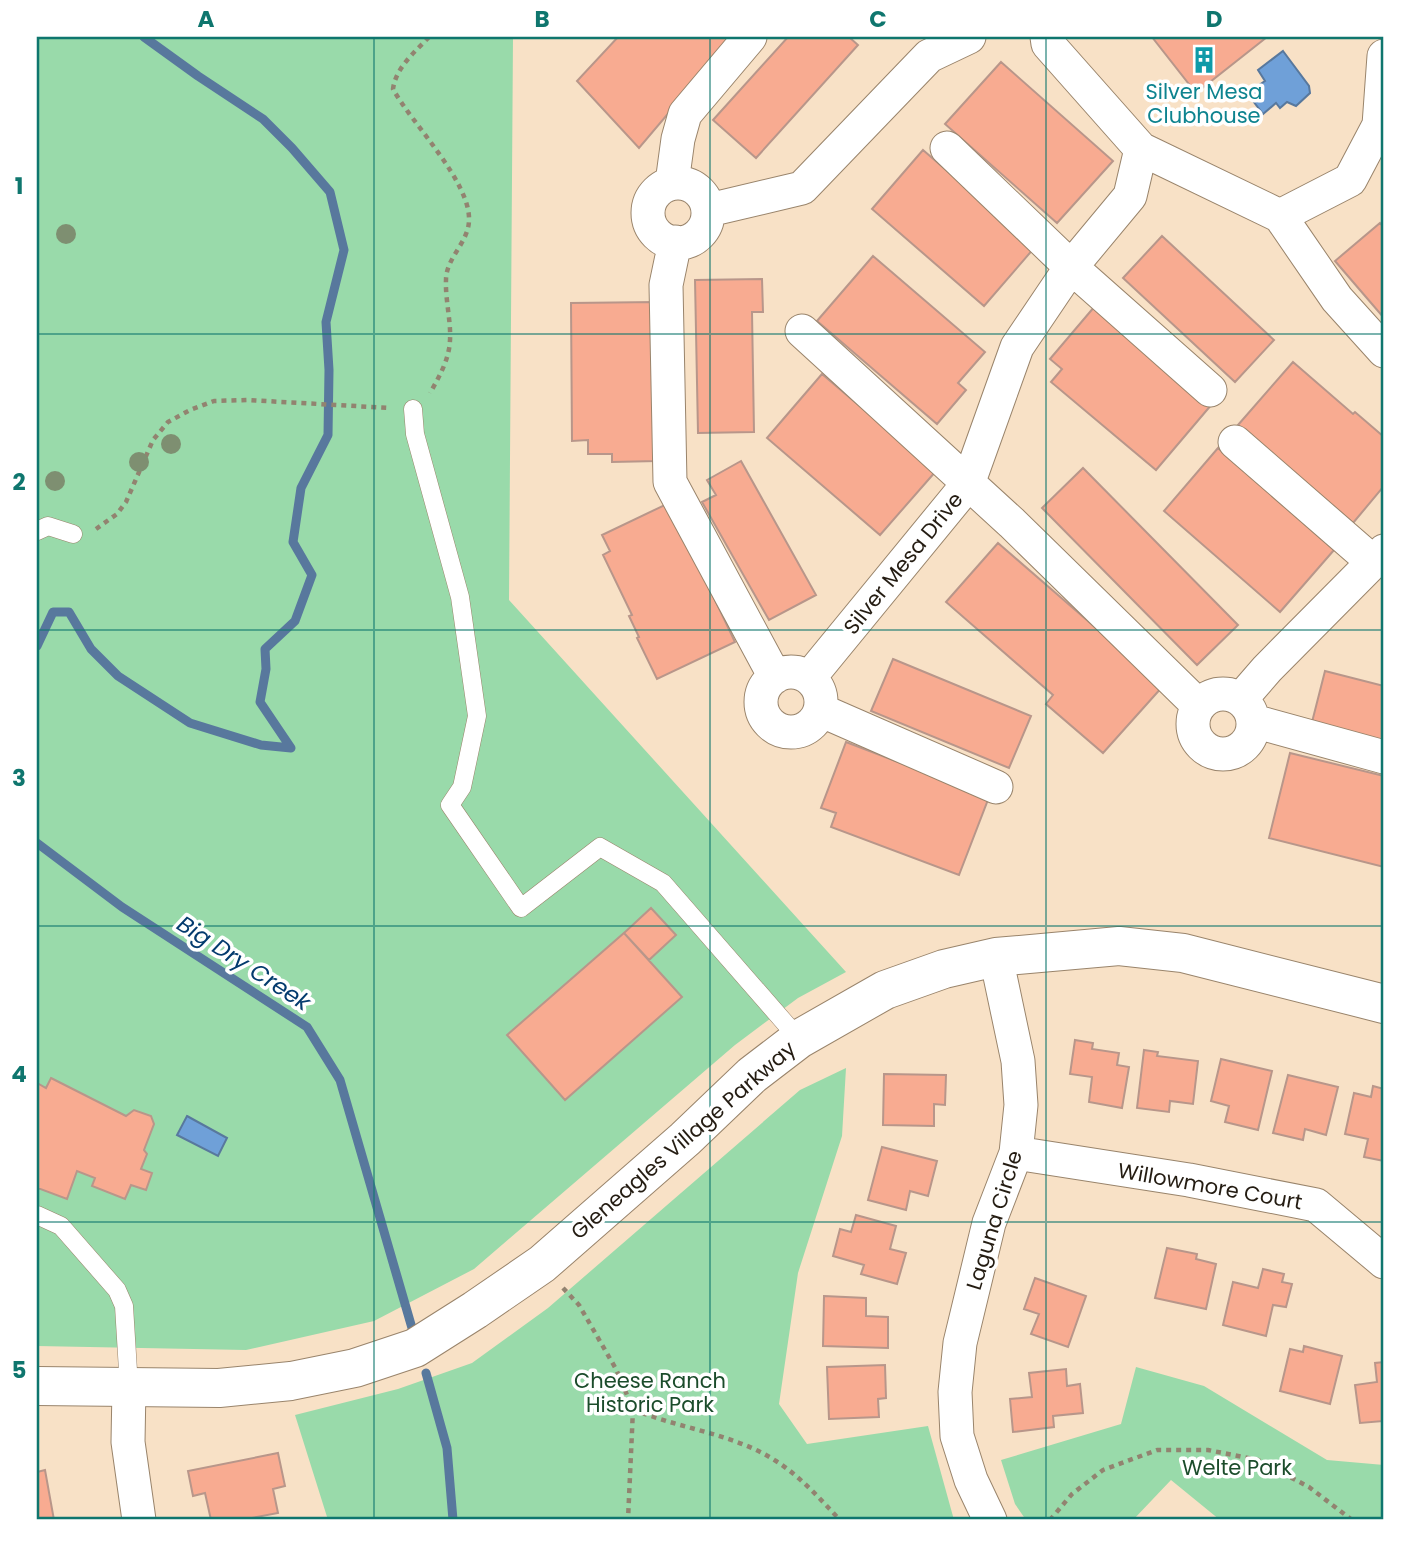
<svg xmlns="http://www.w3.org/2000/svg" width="1421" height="1557" font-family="Poppins,sans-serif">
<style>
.green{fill:#99daaa}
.water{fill:#6fa0d8;stroke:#58789d;stroke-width:2}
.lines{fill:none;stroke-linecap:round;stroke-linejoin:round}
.stream{stroke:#58789d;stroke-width:9}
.building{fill:#f8ab91;stroke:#b8968a;stroke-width:2}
.service-casing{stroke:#99846b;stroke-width:19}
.minor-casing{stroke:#99846b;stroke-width:35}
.tertiary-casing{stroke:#99846b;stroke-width:40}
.path{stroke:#928370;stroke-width:4.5;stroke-dasharray:5 5;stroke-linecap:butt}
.service{stroke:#fff;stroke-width:18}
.minor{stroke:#fff;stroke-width:33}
.tertiary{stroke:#fff;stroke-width:38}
.tree{fill:#7e8f71}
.grid{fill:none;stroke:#0f766e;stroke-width:2;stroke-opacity:0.55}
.labels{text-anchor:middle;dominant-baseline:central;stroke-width:7;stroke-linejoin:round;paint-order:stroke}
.culture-label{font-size:21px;fill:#0d838f;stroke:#fff}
.street-label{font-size:21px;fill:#241c12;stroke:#fff}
.park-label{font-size:21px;fill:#1b4c2b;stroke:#fff}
.water-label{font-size:23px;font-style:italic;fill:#043b6e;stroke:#fff}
.neatline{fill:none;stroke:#0f766e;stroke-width:2.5}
.grid-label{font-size:23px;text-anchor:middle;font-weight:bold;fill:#0f766e}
</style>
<rect width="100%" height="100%" fill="#f8e1c6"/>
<path class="green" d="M37,37H513L509,600L846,972L798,998L735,1045L474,1269L374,1321L246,1350L37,1346Z
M846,1068L842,1136L798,1273L779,1404L807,1444L928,1426L954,1520H328L295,1415L398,1389L472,1363L548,1308L800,1090Z
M1136,1367L1204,1386L1327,1460L1384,1465V1520H1220L1171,1480L1133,1520H1026L1015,1504L1001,1460L1121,1424Z"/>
<path class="water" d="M1283,51L1309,86L1310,93L1296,106L1287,102L1280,108L1276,103L1263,114L1247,93L1265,81L1258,70Z
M187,1116L227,1138L218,1156L177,1135Z"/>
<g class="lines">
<path class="stream" d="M37,646L53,612H69L91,649L118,676L190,723L261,745L291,748L260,702L266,669L265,649L295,621L312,575L293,542L301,488L328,435L329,370L326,322L344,250L330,192L292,148L263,119L198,76L144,37
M37,843L122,907L307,1027L340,1080L412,1328
M426,1373L447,1448L453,1520"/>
</g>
<path class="building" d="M618,37H733L639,148L577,81Z
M788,37H849L858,45L756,158L713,120Z
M1152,37H1267L1196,93Z
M1001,62L1113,161L1057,223L945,124Z
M923,150L1035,247L984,306L872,209Z
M1380,223L1384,228V318L1335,261Z
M1162,236L1274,340L1235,382L1123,278Z
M873,256L985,352L958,383L966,390L937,424L817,321Z
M762,279L763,312H752L754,432L698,433L695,280Z
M656,302L657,461L612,462V454H588V440L572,441L571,303Z
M1095,306L1212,404L1156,470L1051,382L1062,369L1050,359Z
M1293,362L1353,414L1355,412L1384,437V486L1353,523L1238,425Z
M822,374L936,471L880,535L767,438Z
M1218,448L1334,550L1280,612L1164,511Z
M741,461L816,595L769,620L702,502L716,495L707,480Z
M1083,468L1238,625L1197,665L1042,508Z
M669,503L735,642L657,679L637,638L639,637L629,616L632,615L603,555L610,551L602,535Z
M998,543L1163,686L1103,753L1046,704L1053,695L946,602Z
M893,659L1031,716L1009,768L871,711Z
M1325,671L1384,686V744L1311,726Z
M846,742L989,797L959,875L831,827L836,813L821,808Z
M1290,753L1384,776V867L1269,838Z
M651,908L676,935L649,960L624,933Z
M624,933L682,997L565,1100L507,1035Z
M1075,1040L1093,1043L1092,1049L1119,1053L1117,1065L1129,1067L1122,1108L1089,1102L1092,1077L1070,1074Z
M1144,1050L1158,1052L1157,1056L1198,1061L1193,1104L1170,1101L1169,1112L1137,1108Z
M1221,1059L1272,1071L1258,1130L1225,1122L1229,1106L1211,1101Z
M884,1074L946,1075L945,1105L934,1104V1126L883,1125Z
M1288,1075L1338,1087L1326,1135L1305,1129L1303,1140L1273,1133Z
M51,1078L126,1116L134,1110L151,1116L154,1124L144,1150L147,1154L141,1169L152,1173L146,1190L131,1185L125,1199L92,1186L95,1178L77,1171L67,1199L38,1188L37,1194V1083L46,1088Z
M1373,1086L1384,1089V1161L1364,1157L1368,1139L1345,1134L1354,1093L1371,1097Z
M882,1147L937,1161L928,1196L910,1191L906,1210L868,1200Z
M856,1215L896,1226L890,1249L906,1253L897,1284L861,1274L864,1265L833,1256L840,1229L851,1232Z
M1167,1248L1197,1254L1196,1259L1216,1264L1206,1309L1155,1298Z
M1263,1269L1284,1274L1282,1282L1292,1284L1286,1307L1273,1305L1266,1336L1223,1325L1233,1282L1258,1288Z
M1035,1278L1086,1296L1068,1347L1031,1334L1039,1314L1024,1309Z
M824,1296L866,1298V1316L888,1317V1348L823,1346Z
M1304,1346L1342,1356L1330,1404L1280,1391L1290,1349L1303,1352Z
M1384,1362V1433L1383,1421L1360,1423L1355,1385L1377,1382L1375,1363Z
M885,1365L886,1398L878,1399L879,1417L829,1419L827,1367Z
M1066,1369L1067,1386L1080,1384L1083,1413L1053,1416L1054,1427L1013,1432L1010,1399L1032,1397L1029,1373Z
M278,1453L285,1486L273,1489L278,1513L241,1520H211L205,1493L193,1496L188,1471Z
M45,1470L54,1520H37V1472Z"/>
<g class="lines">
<defs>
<path id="service" d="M413,409L415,434L460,597L477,716L462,787L450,805L521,908L600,847L663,883L799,1039
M37,531L48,526L73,534
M37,1215L61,1226L117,1290L124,1306L129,1387"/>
<path id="minor" d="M1047,37L1048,44L1141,149L1280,216L1337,299L1384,351
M947,148L1071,267L1210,390
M672,183L678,139L685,114L750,37
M648 213a30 30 0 1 1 60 0a30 30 0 1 1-60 0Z
M709,210L802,188L929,56L969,37
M1280,216L1350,180L1379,125L1384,56
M675,242L666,285L670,482L775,677
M802,331L1012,523L1199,706
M1235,442L1373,562
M761 702a30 30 0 1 1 60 0a30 30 0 1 1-60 0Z
M809,678L968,484L1017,347L1071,267L1130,196L1141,149
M1193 724a30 30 0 1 1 60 0a30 30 0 1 1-60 0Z
M1241,699L1267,669L1384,551
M820,710L996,787
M1253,721L1384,757
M1016,1153L1189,1180L1316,1205L1384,1262
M129,1387L128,1442L139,1520
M990,1520L971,1480L957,1436L955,1392L960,1343L989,1223L1016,1153L1021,1105L1018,1061L996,957"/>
<path id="tertiary" d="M37,1386L219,1388L291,1381L355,1368L415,1348L475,1310L542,1264L685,1139L752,1075L799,1039L885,990L944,969L996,957L1119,946L1183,953L1384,1004"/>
</defs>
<use href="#service" class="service-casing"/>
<use href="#minor" class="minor-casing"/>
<use href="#tertiary" class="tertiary-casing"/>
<path class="path" d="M429,37C415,52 396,67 393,89C412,124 471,182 469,221C468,243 446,258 446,280C445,302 453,327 449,349C446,365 438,379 430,393
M96,529L117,514L126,502L153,440L168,422L190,410L214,401L247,400L390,408
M563,1288L579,1305L616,1369L633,1409L628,1520
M633,1409C679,1429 733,1433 776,1461C801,1477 820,1499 840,1520
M1050,1520L1072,1494L1103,1470L1157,1450H1208L1258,1460L1309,1487L1352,1520"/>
<use href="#service" class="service"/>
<use href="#minor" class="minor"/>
<use href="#tertiary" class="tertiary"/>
</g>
<g class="tree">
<circle cx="66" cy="234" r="10"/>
<circle cx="171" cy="444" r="10"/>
<circle cx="139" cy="462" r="10"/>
<circle cx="55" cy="481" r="10"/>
</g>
<path class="grid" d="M374,37V1520M710,37V1520M1046,37V1520M37,334H1384M37,630H1384M37,926H1384M37,1222H1384"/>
<defs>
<symbol id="building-bare" viewBox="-9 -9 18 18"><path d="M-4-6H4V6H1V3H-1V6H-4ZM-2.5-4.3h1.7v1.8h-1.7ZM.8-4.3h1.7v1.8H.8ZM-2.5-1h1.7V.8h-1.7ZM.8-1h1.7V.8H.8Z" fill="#0f9aa8" stroke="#fff" stroke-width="2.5" paint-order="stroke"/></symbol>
</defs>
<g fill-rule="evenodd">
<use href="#building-bare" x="1185" y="41" width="38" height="38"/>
</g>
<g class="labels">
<g class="culture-label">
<text x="1204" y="91">Silver Mesa<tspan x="1204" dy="24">Clubhouse</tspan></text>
</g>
<g class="street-label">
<text transform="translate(903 563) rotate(-51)">Silver Mesa Drive</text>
<text transform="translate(683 1140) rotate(-41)">Gleneagles Village Parkway</text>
<text transform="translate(1210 1186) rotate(10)">Willowmore Court</text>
<text transform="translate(994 1220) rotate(-73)">Laguna Circle</text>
</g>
<g class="park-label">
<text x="650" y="1380">Cheese Ranch<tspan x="650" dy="24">Historic Park</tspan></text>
<text x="1237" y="1467">Welte Park</text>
</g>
<g class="water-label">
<text transform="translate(244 963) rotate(33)">Big Dry Creek</text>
</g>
</g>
<rect width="1421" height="1557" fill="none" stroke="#ffffff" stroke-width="77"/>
<rect x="38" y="38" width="1344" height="1480" class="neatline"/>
<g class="grid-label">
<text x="206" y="27">A</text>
<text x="542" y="27">B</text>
<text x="878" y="27">C</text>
<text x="1214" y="27">D</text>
<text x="19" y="194">1</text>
<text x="19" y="490">2</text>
<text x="19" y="786">3</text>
<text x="19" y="1082">4</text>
<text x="19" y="1378">5</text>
</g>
</svg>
